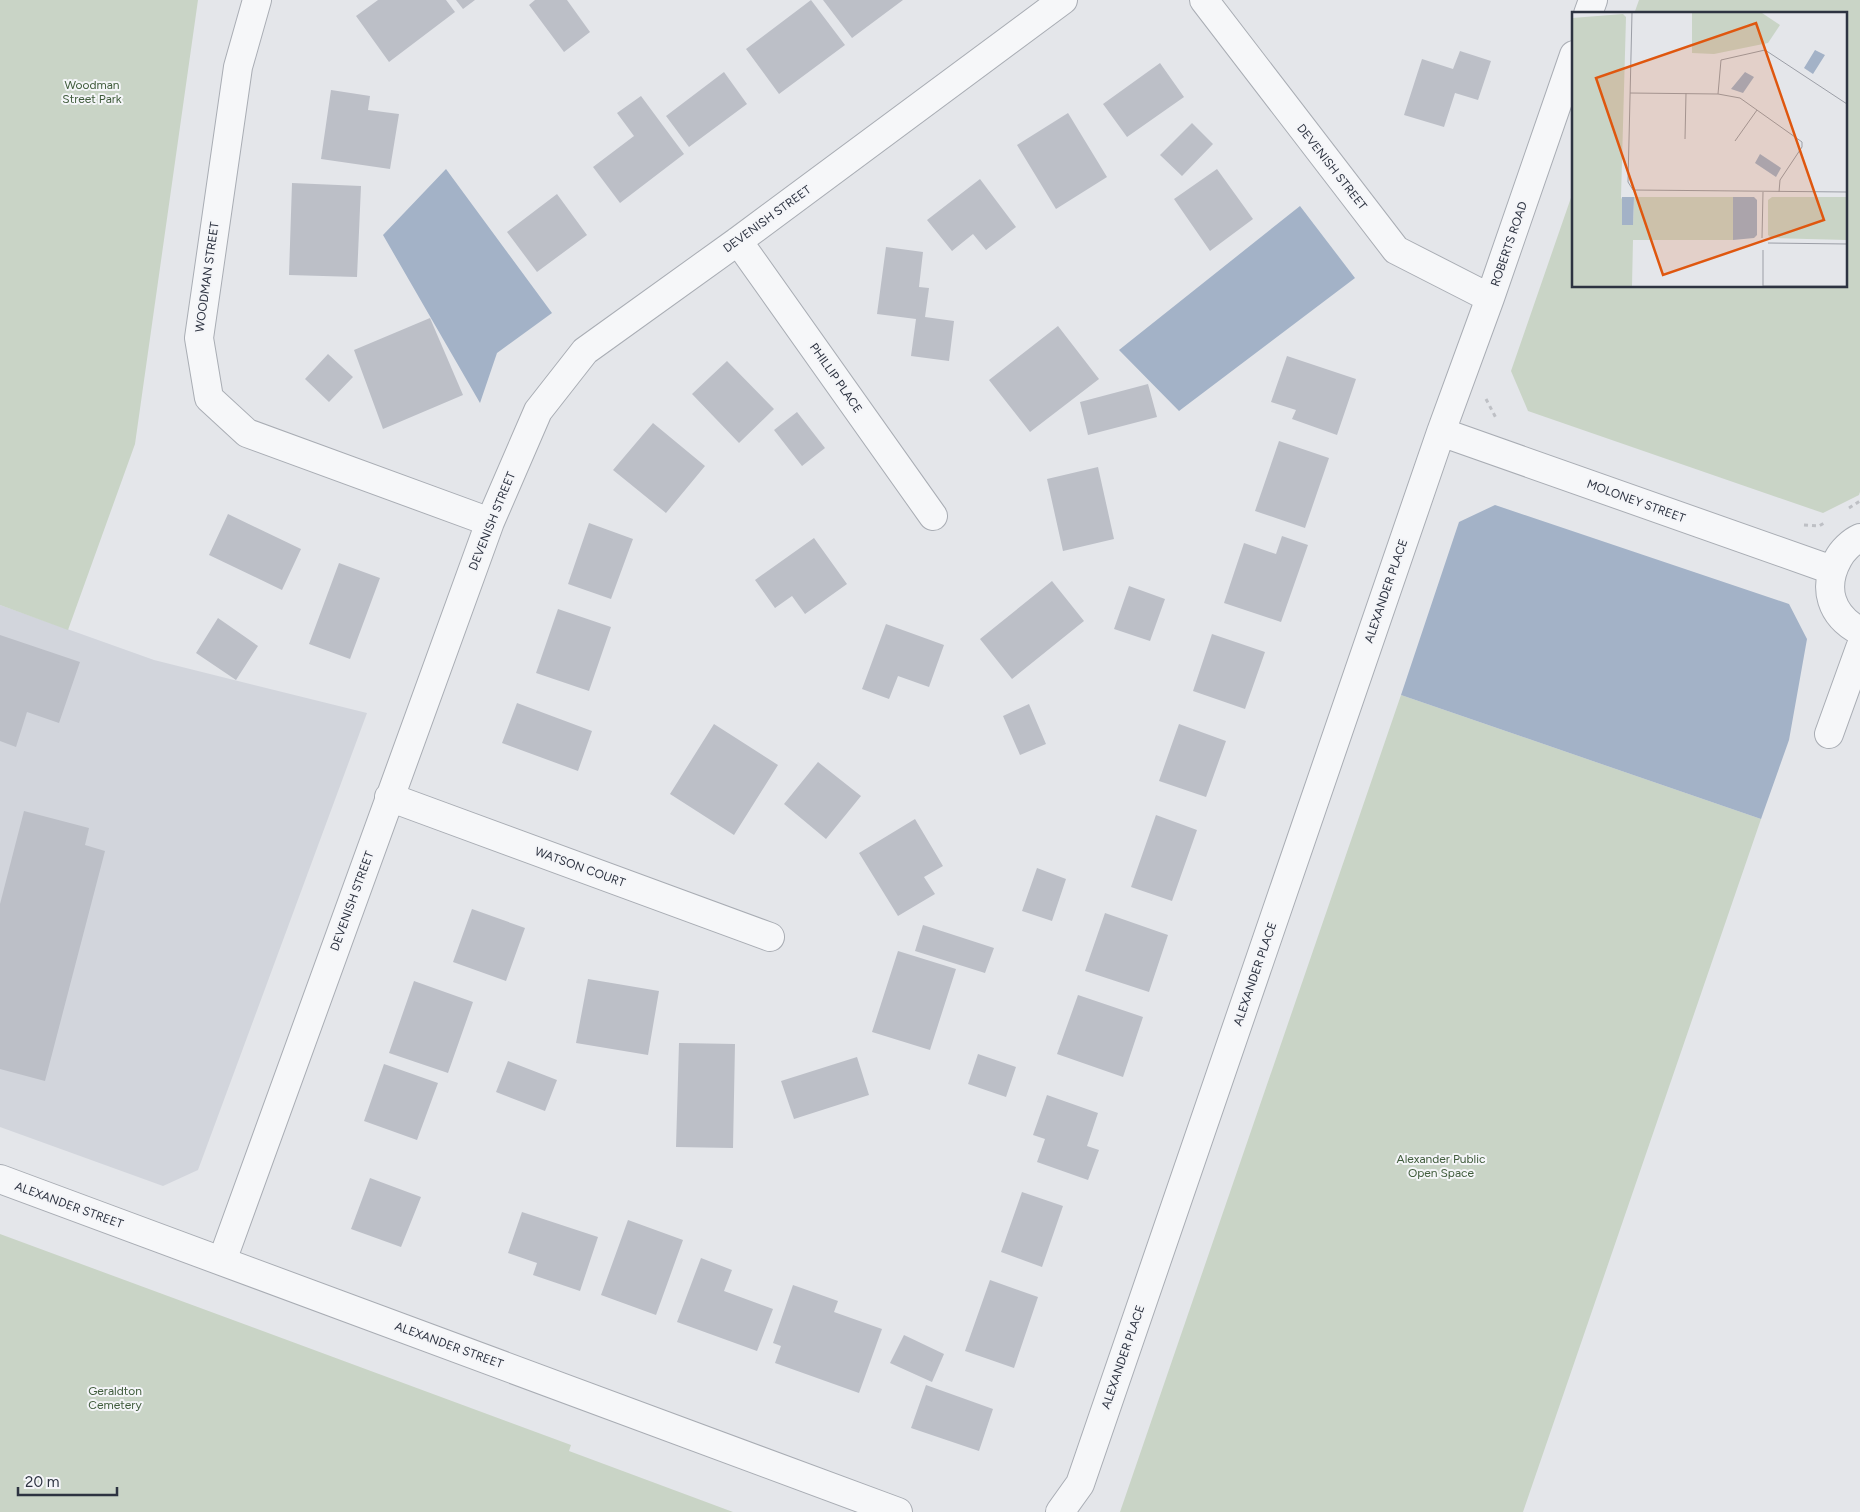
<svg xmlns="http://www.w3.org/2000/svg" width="1860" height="1512" font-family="Figtree,sans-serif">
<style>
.built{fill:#d2d5dc}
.green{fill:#c9d4c6}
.water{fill:#a3b2c7}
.building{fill:#bcbfc7}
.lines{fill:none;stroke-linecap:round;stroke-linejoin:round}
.minor-casing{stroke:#a9adb4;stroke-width:30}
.path{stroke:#bec0c5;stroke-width:3;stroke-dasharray:4 4;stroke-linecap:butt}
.minor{stroke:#f6f7f9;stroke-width:28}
.labels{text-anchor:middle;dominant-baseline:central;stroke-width:4;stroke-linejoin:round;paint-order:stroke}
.park-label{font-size:12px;fill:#405c3c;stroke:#f4f5f8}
.street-label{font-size:12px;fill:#2d3341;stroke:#f4f5f8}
.inset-road{fill:none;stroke:#9b9ea6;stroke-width:1}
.view{fill:#df570f;fill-opacity:0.15;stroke:#df570f;stroke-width:2.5}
.inset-edge{fill:none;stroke:#2d3341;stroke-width:2.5}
</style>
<rect width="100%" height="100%" fill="#e4e6ea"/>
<path class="built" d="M0,605L154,660L367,713L198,1170L163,1186L0,1127Z"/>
<path class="green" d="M0,0H198L135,444L68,630L0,605Z
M1639,0H1860V492L1859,495L1823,513L1528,411L1511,371L1574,189V286H1846V14H1634Z
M1401,695L1761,819L1523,1512H1120Z
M0,1234L571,1445L569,1451L733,1512H0Z"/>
<path class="water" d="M446,169L552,313L497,353L480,403L383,235Z
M1300,206L1355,278L1179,411L1119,350Z
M1495,505L1789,604L1807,639L1789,740L1761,819L1401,695L1459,522Z"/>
<path class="building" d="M378,0H446L455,12L389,62L356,16Z
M456,0H475L463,9Z
M535,0H567L590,32L564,52L529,5Z
M811,0L845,45L779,94L746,49Z
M823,0H903L852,38Z
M1460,51L1491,61L1478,100L1455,93L1444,127L1404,115L1422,59L1453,69Z
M1160,63L1184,97L1127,137L1103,104Z
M724,72L747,104L689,147L666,116Z
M331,90L370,96L368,110L399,114L390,169L321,159Z
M641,96L684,154L620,203L593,167L634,136L617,113Z
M1068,113L1107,177L1056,209L1017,145Z
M1192,123L1213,144L1182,176L1160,155Z
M1217,169L1253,219L1210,251L1174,199Z
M980,179L1016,227L986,250L973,234L952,251L927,220Z
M292,183L361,186L357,277L289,275Z
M557,194L587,235L537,272L507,232Z
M886,247L923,252L919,287L929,288L925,317L954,321L949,361L911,356L916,319L877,314Z
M430,318L463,395L383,429L354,350Z
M1058,326L1099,379L1030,432L989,380Z
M328,354L353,377L329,402L305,379Z
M1287,356L1356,379L1337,435L1292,419L1296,410L1271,402Z
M727,361L774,409L739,443L692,394Z
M1148,384L1157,417L1088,435L1080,402Z
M797,412L825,448L802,466L774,430Z
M653,423L705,466L666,513L613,470Z
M1279,441L1329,458L1305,528L1255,511Z
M1098,467L1114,539L1063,551L1047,479Z
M228,514L301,549L282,590L209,555Z
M589,523L633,539L611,599L568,584Z
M1282,536L1308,545L1281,622L1224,603L1244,543L1276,554Z
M814,538L847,584L805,614L792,596L775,608L755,580Z
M339,563L380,578L350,659L309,644Z
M1052,581L1084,621L1012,679L980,639Z
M1129,586L1165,599L1150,641L1114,629Z
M558,609L611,627L589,691L536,673Z
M218,618L258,646L236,680L196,653Z
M886,624L944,645L929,687L898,676L889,699L862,689Z
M1212,634L1265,652L1245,709L1193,691Z
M0,635L80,662L59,723L27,712L16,747L0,741Z
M517,703L592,731L578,771L502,743Z
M1029,704L1046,744L1020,755L1003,716Z
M714,724L778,765L734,835L670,794Z
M1179,724L1226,741L1206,797L1159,781Z
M818,762L861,796L826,839L784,804Z
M24,811L89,828L85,845L105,851L45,1081L0,1069V904Z
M1156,815L1197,830L1172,901L1131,887Z
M915,819L943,866L924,877L935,894L898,916L859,853Z
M1037,868L1066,879L1052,921L1022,911Z
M472,909L525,928L506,981L453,962Z
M1105,913L1168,935L1149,992L1085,971Z
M923,925L994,948L985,973L915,951Z
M898,951L956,969L930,1050L872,1032Z
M588,979L659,991L648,1055L576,1043Z
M414,981L473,1002L448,1073L389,1053Z
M1078,995L1143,1017L1123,1077L1057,1054Z
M679,1043L735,1044L733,1148L676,1147Z
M978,1054L1016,1067L1006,1097L968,1084Z
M857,1057L869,1095L794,1119L781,1081Z
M508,1061L557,1080L545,1111L496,1092Z
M384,1064L438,1083L417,1140L364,1121Z
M1047,1095L1098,1113L1087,1146L1099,1150L1088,1180L1037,1162L1045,1139L1033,1135Z
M370,1178L421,1197L401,1247L351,1229Z
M1022,1192L1063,1206L1042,1267L1001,1252Z
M522,1212L598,1237L580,1291L533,1275L537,1263L508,1253Z
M628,1220L683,1240L656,1315L601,1295Z
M701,1258L732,1270L724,1291L773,1309L757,1351L677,1322Z
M990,1280L1038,1297L1014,1368L965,1351Z
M793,1285L838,1301L834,1312L882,1329L859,1393L775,1363L781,1346L773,1343Z
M904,1335L944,1354L932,1382L890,1363Z
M926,1385L993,1409L979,1451L911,1428Z"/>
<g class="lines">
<defs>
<path id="minor" d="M257,0L238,67L199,338L209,398L247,433L490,522
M1204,0L1396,250L1490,298
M1588,14L1593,0
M738,241L933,516
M1441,432L1832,570
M1860,538C1851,542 1842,551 1838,559C1822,588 1831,616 1860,631
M1829,734L1860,648
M389,797L770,937
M0,1179L898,1512
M222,1261L490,522L538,411L585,351L738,241L1063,0
M1060,1512L1080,1484L1441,432L1490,298L1574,55"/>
</defs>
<use href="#minor" class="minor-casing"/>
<path class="path" d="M1486,399L1496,418
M1849,508L1860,501
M1804,525L1819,526L1826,522"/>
<use href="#minor" class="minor"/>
</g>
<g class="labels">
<g class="park-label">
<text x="92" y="85">Woodman<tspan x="92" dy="14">Street Park</tspan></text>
<text x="1441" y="1159">Alexander Public<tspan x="1441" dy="14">Open Space</tspan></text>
<text x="115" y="1391">Geraldton<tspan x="115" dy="14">Cemetery</tspan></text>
</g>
<g class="street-label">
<text transform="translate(1332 167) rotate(52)">DEVENISH STREET</text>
<text transform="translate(767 219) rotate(-36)">DEVENISH STREET</text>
<text transform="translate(1509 244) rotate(-71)">ROBERTS ROAD</text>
<text transform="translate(207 277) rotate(-82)">WOODMAN STREET</text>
<text transform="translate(836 378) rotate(55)">PHILLIP PLACE</text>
<text transform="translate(1636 501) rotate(20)">MOLONEY STREET</text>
<text transform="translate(492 521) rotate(-68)">DEVENISH STREET</text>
<text transform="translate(1386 591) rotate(-71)">ALEXANDER PLACE</text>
<text transform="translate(580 867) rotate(20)">WATSON COURT</text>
<text transform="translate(352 901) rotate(-70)">DEVENISH STREET</text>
<text transform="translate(1255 974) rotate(-71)">ALEXANDER PLACE</text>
<text transform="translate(69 1205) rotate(20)">ALEXANDER STREET</text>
<text transform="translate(449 1345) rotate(20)">ALEXANDER STREET</text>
<text transform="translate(1123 1357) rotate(-71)">ALEXANDER PLACE</text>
</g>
</g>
<g transform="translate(1572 12)">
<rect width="275" height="275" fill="#e4e6ea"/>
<path d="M120,1H190L208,13L196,31L142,42L120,41ZM51,2L54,5L49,185L61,213L62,185H161V228H61L60,274H0V6ZM200,185H275V228L199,226L196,223V188Z" fill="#c9d4c6"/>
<path d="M243,38L253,43L241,62L232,56ZM173,60L182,65L171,81L159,77ZM188,142L209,156L204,165L183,151ZM50,185H62L61,213H50ZM161,185H182L185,188V223L182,226L161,228Z" fill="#a3b2c7"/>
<path class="inset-road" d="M60,1L56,170L61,178L275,180M58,81L146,82L168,86L230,130V135L208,168L207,180M146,82L149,48L193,38L275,92M113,127L114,81M163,129L185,98M190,226L191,180M196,231L275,232M191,238V274M191,274H275"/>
<path class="view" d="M184,11L252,208L91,263L24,66Z"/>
<rect width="275" height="275" class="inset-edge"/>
</g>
<path d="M18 1487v8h99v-8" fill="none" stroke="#2d3341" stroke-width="2.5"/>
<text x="25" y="1487" font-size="15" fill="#2d3341" stroke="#f4f5f8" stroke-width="4" paint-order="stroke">20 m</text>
</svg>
